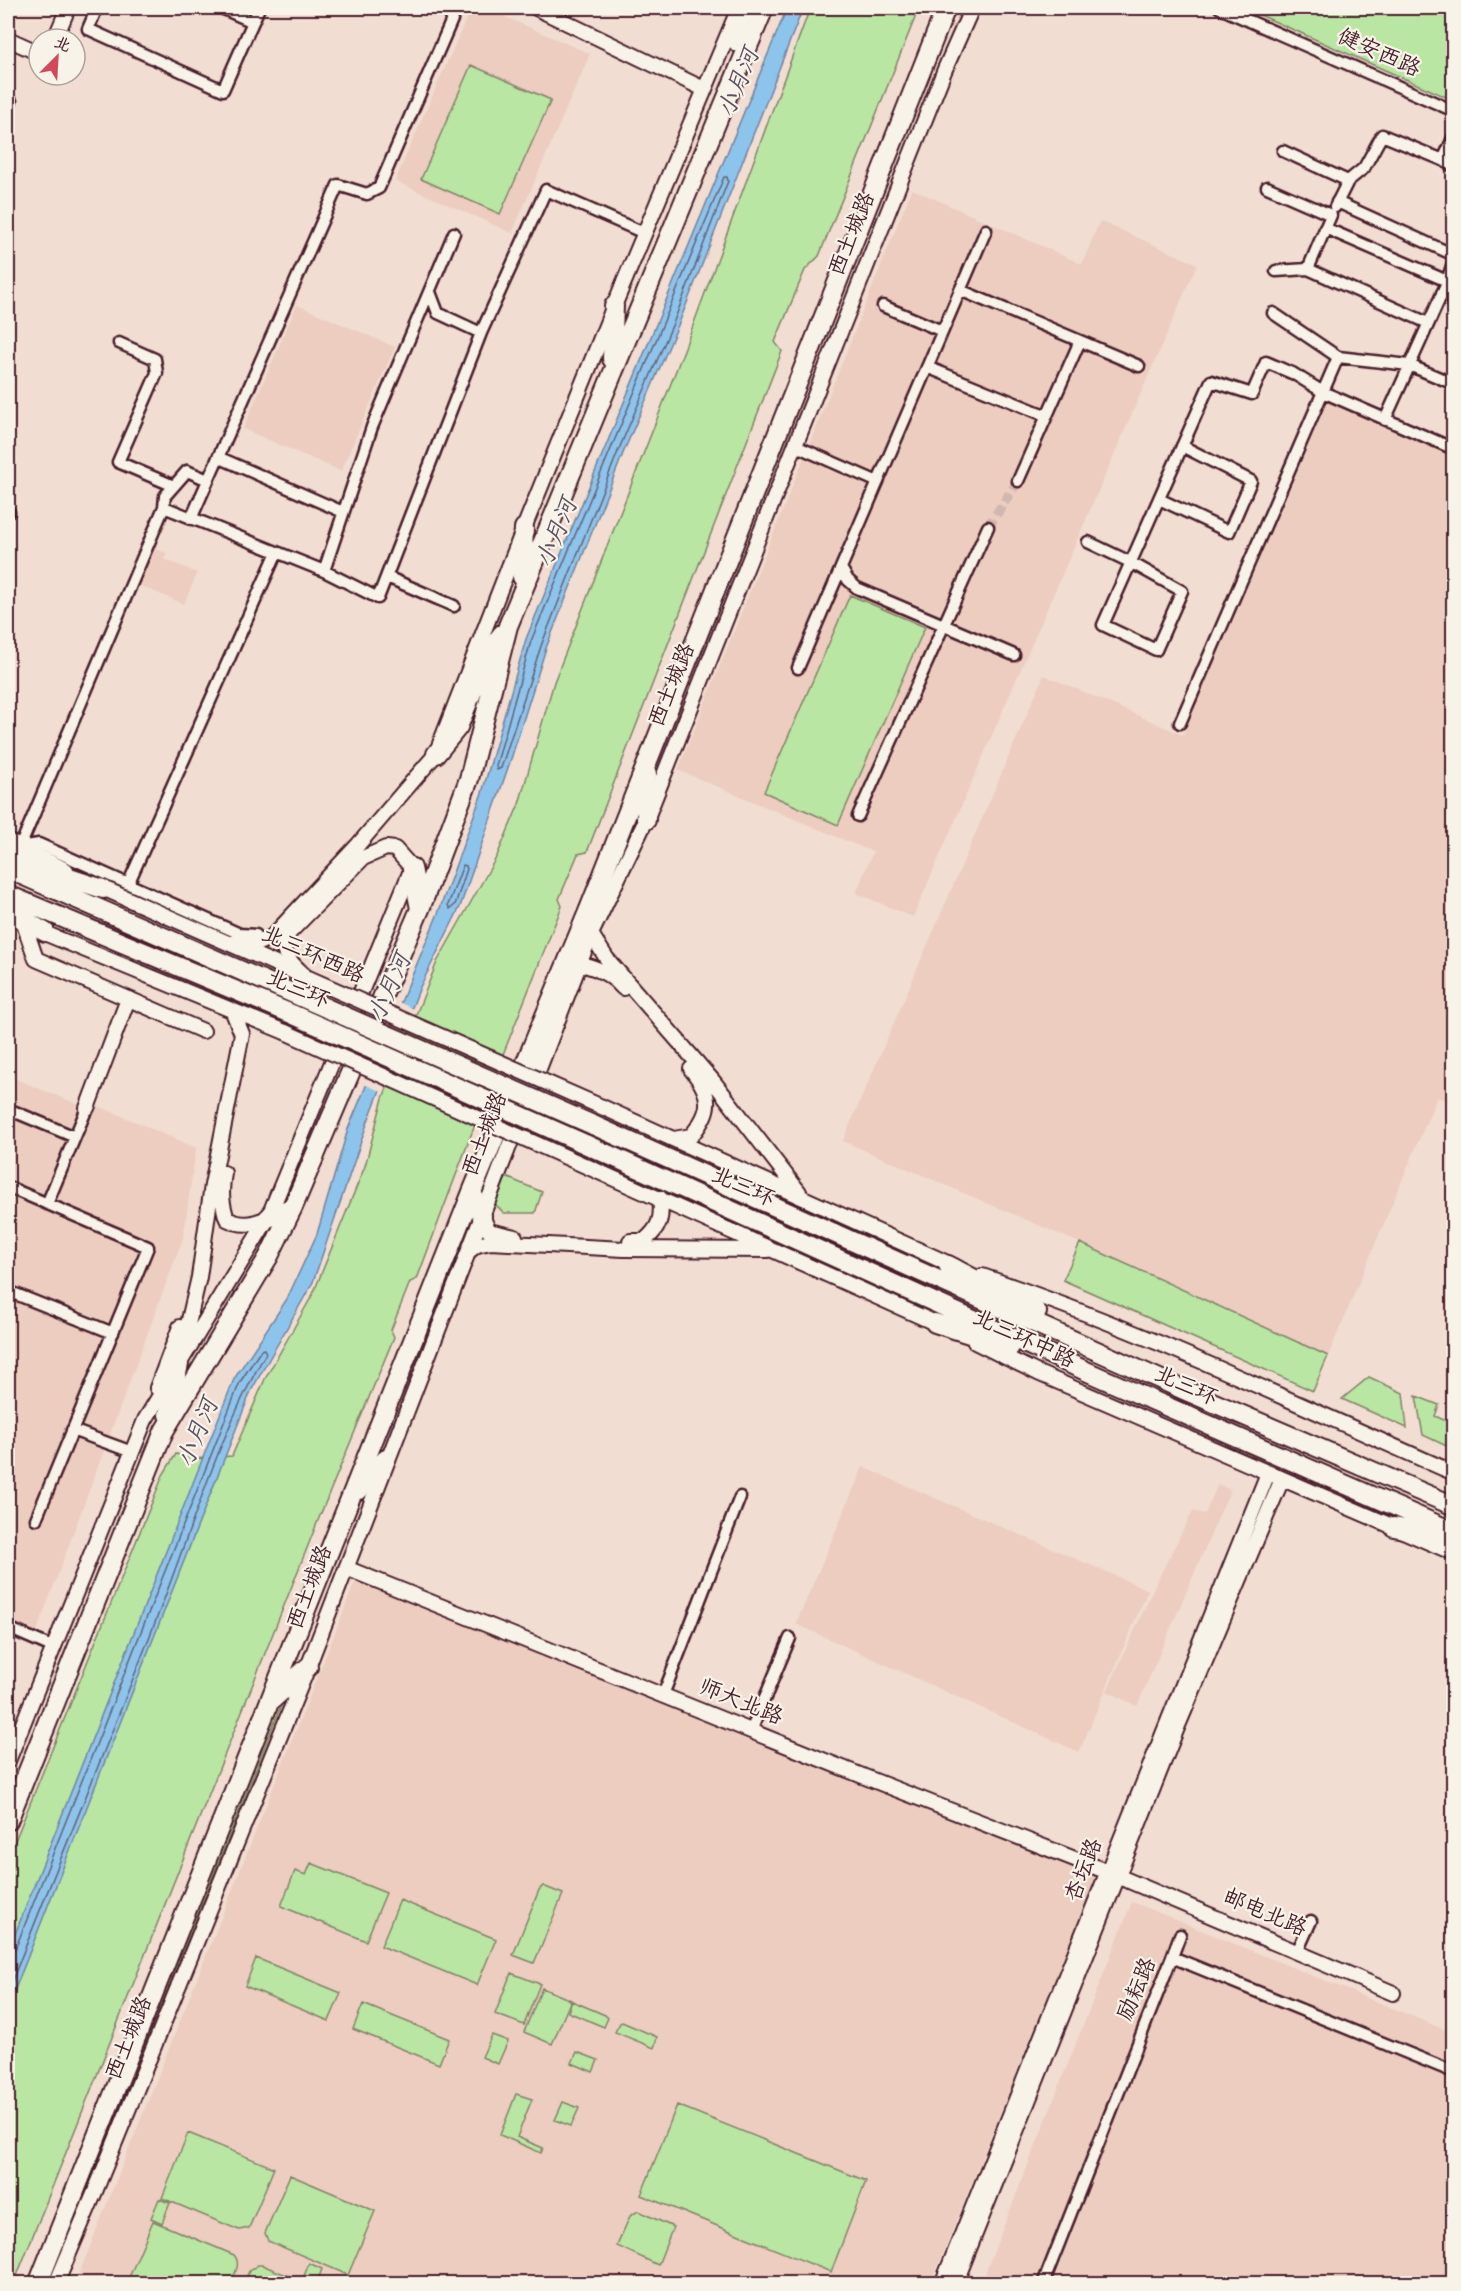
<svg xmlns="http://www.w3.org/2000/svg" width="1461" height="2291" font-family="'Gochi Hand','LXGW WenKai TC',sans-serif">
<style>
.built{fill:#eccdc0}
.green{fill:#b9e6a3;stroke:#828267;stroke-width:1.5}
.water{fill:#8dc4eb;stroke:#72829e;stroke-width:1.5}
.pier{fill:#f1ddd1}
.lines{fill:none;stroke-linecap:round;stroke-linejoin:round}
.shore{stroke:#656178;stroke-width:1.5}
.minor-tunnel{stroke:#d0b7b0;stroke-width:10;stroke-dasharray:10 5;stroke-linecap:butt}
.minor-casing{stroke:#4a1f2b;stroke-width:15}
.tertiary-casing{stroke:#4a1f2b;stroke-width:18}
.trunk-casing{stroke:#4a1f2b;stroke-width:22}
.minor{stroke:#f7f3e8;stroke-width:10}
.tertiary{stroke:#f7f3e8;stroke-width:14}
.trunk{stroke:#f7f3e8;stroke-width:18}
.tertiary-bridge-casing{stroke:#4a1f2b;stroke-width:18;stroke-linecap:butt}
.trunk-bridge-casing{stroke:#4a1f2b;stroke-width:22;stroke-linecap:butt}
.tertiary-bridge{stroke:#f7f3e8;stroke-width:14}
.trunk-bridge{stroke:#f7f3e8;stroke-width:18}
.labels{text-anchor:middle;dominant-baseline:central;stroke-width:4.5;stroke-linejoin:round;paint-order:stroke}
.street-label{font-size:22px;fill:#4a1f2b;stroke:#f7f3e8}
.water-label{font-size:24px;font-style:italic;fill:#5e5165;stroke:#f7f3e8}
</style>
<rect width="100%" height="100%" fill="#f1ddd1"/>
<filter id="ink" filterUnits="userSpaceOnUse"><feTurbulence type="fractalNoise" baseFrequency=".0167" numOctaves="2"/><feDisplacementMap in="SourceGraphic" scale="12" xChannelSelector="R" yChannelSelector="G"/><feConvolveMatrix kernelMatrix="1 2 1 2 8 2 1 2 1" color-interpolation-filters="sRGB"/></filter>
<g filter="url(#ink)">
<path class="built" d="M471,8H485L590,54L512,233L395,181Z
M912,189L1082,264L1100,221L1197,264L913,917L856,893L873,852L678,770Z
M297,305L395,347L341,471L243,429Z
M1328,401L1453,456V1094L1449,1101L1437,1097L1328,1356L1080,1243L843,1141L1044,675L1183,735Z
M152,548L167,553L164,559L197,573L184,604L136,584Z
M8,1076L87,1108L96,1105L196,1148L183,1238L36,1633L8,1621Z
M863,1467L1148,1590L1079,1752L796,1624Z
M1218,1484L1230,1490L1137,1706L1107,1691L1158,1579L1193,1511L1205,1514Z
M356,1580L1096,1878L931,2283L75,2284Z
M1132,1902L1453,2033V2283L981,2284Z"/>
<path class="green" d="M810,8H919L819,256L805,270L775,342L782,351L587,852L578,854L559,899L562,906L471,1135L417,1279L410,1282L391,1330L394,1337L319,1518L14,2283L8,2284V1858L163,1475L176,1454L193,1459L232,1456L265,1379L313,1294L365,1166L383,1098L437,962L497,856L519,804L554,682L684,350Z
M1244,8H1453V100Z
M471,65L551,100L500,214L421,179Z
M850,595L925,627L838,825L764,792Z
M506,1177L542,1192L535,1213H504L495,1204Z
M1080,1243L1328,1356L1313,1391L1063,1280Z
M1369,1377L1403,1393L1407,1428L1342,1399Z
M1416,1396L1439,1405L1435,1416L1453,1424V1449L1423,1435Z
M287,1690L281,1706L73,2227L71,2223L280,1697Z
M311,1863L386,1893L366,1941L281,1906L295,1871L306,1875Z
M543,1886L563,1894L534,1963L513,1955L539,1890Z
M400,1900L496,1939L477,1985L381,1946Z
M256,1958L341,1993L329,2021L245,1986Z
M511,1973L540,1984L524,2025L495,2014Z
M542,1988L571,2000L552,2044L524,2032Z
M572,2001L605,2015L608,2018L604,2027L568,2012Z
M363,2004L449,2039L439,2064L353,2029Z
M622,2022L657,2037L654,2048L615,2032L620,2023Z
M492,2035L508,2041L498,2064L482,2057Z
M577,2052L598,2060L593,2072L572,2063Z
M516,2094L532,2099L517,2137L543,2148L541,2153L500,2135Z
M563,2102L579,2108L571,2126L555,2120Z
M677,2105L866,2181L831,2272L641,2195Z
M188,2133L274,2168L249,2228L239,2230L162,2198Z
M290,2175L375,2211L348,2275L268,2241L265,2233Z
M159,2199L170,2203L162,2223L151,2218Z
M638,2211L673,2227L658,2265L617,2246L630,2216Z
M153,2221L234,2255C242,2264 234,2274 231,2283L137,2284L128,2280Z
M309,2263L322,2269L317,2283L303,2279Z
M258,2265H262L306,2283H244L249,2271Z"/>
<path class="water" d="M787,8H803L679,323L624,451L546,648L511,759L460,907L420,987L368,1121L313,1282L251,1391L8,2007V1952L234,1379L287,1299L317,1234L348,1129L439,911L482,793L526,639Z"/>
<path class="pier" d="M398,1002L414,1009L382,1092L364,1084Z"/>
<g class="lines">
<path class="shore" d="M724,177H727L728,181L674,321L619,449L541,646L501,768L497,770L496,766L531,641Z
M463,865L466,866L467,869L455,905L450,909L448,905Z
M8,1952L12,1951L16,1947L240,1382L261,1350L264,1349L266,1353C221,1431 195,1518 163,1602C113,1732 59,1861 8,1991"/>
<path class="minor-tunnel" d="M988,527L1018,481"/>
<defs>
<path id="minor" d="M97,8L88,29L223,90L259,8
M221,8L253,22
M1220,8L1454,111
M8,110L11,101
M1283,151L1348,181L1335,207
M1443,160L1454,136
M1348,181L1364,168L1382,135L1443,160L1454,167
M1267,187L1331,215L1308,269L1428,323
M1337,202L1454,255
M1325,228L1447,281
M1276,271L1308,269
M960,290L1139,366
M430,292L438,313L481,333
M1442,293L1454,298
M883,306L942,331
M1273,313L1338,357
M119,343L155,359L157,373L118,462L174,486
M927,367L1047,416
M1385,420L1445,287L1454,260
M796,446L878,482
M218,457L343,512
M208,480L187,471L165,496L164,507L20,847L39,844L240,934L256,935
M1018,481L1080,341
M1159,499L1229,532L1251,481L1182,446
M164,507L324,571L378,598L481,333L546,190L644,233
M8,512H9
M191,519L338,185L367,194L379,188L457,8
M1088,542L1130,562L1182,591L1156,650L1103,625L1211,381L1252,394L1266,362L1294,374L1323,392L1454,449
M841,568L848,580L857,588L1014,655
M324,571L372,427L454,233
M387,577L454,606
M798,668L986,230
M1180,723L1338,357L1409,365L1454,384
M858,816L988,527
M129,882L277,552
M8,1109L75,1137
M8,1187L148,1247L36,1519
M47,1204L87,1108
M8,1291L113,1333
M72,1430L132,1452
M8,1628L52,1647
M663,1695L740,1497
M751,1731L790,1638
M1297,1952L1311,1921
M1172,1957L1180,1935
M1043,2284L1172,1957L1454,2072"/>
<path id="tertiary" d="M536,8L704,89
M8,39L39,53
M55,39L68,8
M8,841L66,870
M96,885L301,975
M24,924L36,959L203,1031
M37,930L285,1032
M591,934L607,959L713,1081L799,1192
M228,943H258L272,937L357,846L436,754L524,528L614,306L739,8
M579,967L585,965C600,969 613,976 623,988
M602,1107L956,1267
M87,1108L128,999
M674,1139L691,1136C712,1111 713,1096 691,1069
M577,1162L944,1327
M224,1173C221,1190 221,1202 227,1219C243,1227 252,1224 268,1218
M482,1216L489,1231L515,1237
M630,1241H644C659,1229 663,1218 660,1198
M469,1251L477,1245L491,1242L624,1249L768,1250
M982,1276C1144,1330 1298,1405 1454,1473
M975,1342L1038,1373L1454,1553
M182,1350L199,1277L212,1185L242,1034L233,1012
M157,1388L180,1327
M346,1568L875,1781L1108,1872L1393,1993
M8,1761L145,1420L268,1218L412,868L395,849L386,848L363,858L283,939C281,956 295,966 306,977
M56,2284L94,2194L308,1667L591,934L646,820L945,69L972,8
M942,2284L1268,1473
M955,2284L1177,1728L1282,1479"/>
<path id="trunk" d="M738,43L748,8
M612,359L614,306
M522,577L524,528
M436,754L458,727L489,651L502,634
M646,820L647,774
M8,858L103,889
M412,868L420,909
M8,869L301,997
M8,895L294,1015
M8,911L45,932
M593,1125L1184,1390L1454,1506
M585,1144L1097,1376L1454,1532
M472,1192L482,1216
M268,1218L293,1207
M948,1265L1037,1312
M935,1323L1010,1347
M168,1415L179,1364
M359,1490L386,1459
M1394,1527L1448,1538
M273,1699L308,1667
M8,1821L164,1431L269,1256L293,1207L420,909L469,779L508,626L764,8
M38,2284L472,1192L590,907L946,8"/>
</defs>
<use href="#minor" class="minor-casing"/>
<use href="#tertiary" class="tertiary-casing"/>
<use href="#trunk" class="trunk-casing"/>
<use href="#minor" class="minor"/>
<use href="#tertiary" class="tertiary"/>
<use href="#trunk" class="trunk"/>
<defs>
<path id="tertiary-bridge" d="M306,977L602,1107
M285,1032L577,1162"/>
<path id="trunk-bridge" d="M301,997L593,1125
M294,1015L585,1144"/>
</defs>
<use href="#tertiary-bridge" class="tertiary-bridge-casing"/>
<use href="#trunk-bridge" class="trunk-bridge-casing"/>
<use href="#tertiary-bridge" class="tertiary-bridge"/>
<use href="#trunk-bridge" class="trunk-bridge"/>
</g>
</g>
<g class="labels">
<g class="street-label">
<text transform="translate(1378 55) rotate(24)">健安西路</text>
<text transform="translate(854 235) rotate(-68)">西土城路</text>
<text transform="translate(674 686) rotate(-68)">西土城路</text>
<text transform="translate(312 957) rotate(24)">北三环西路</text>
<text transform="translate(297 991) rotate(23)">北三环</text>
<text transform="translate(487 1135) rotate(-69)">西土城路</text>
<text transform="translate(742 1189) rotate(24)">北三环</text>
<text transform="translate(1023 1341) rotate(25)">北三环中路</text>
<text transform="translate(1185 1388) rotate(24)">北三环</text>
<text transform="translate(312 1588) rotate(-69)">西土城路</text>
<text transform="translate(740 1704) rotate(22)">师大北路</text>
<text transform="translate(1086 1871) rotate(-69)">杏坛路</text>
<text transform="translate(1264 1915) rotate(23)">邮电北路</text>
<text transform="translate(1139 1990) rotate(-67)">励耘路</text>
<text transform="translate(131 2039) rotate(-68)">西土城路</text>
</g>
<g class="water-label">
<text transform="translate(741 84) rotate(-68)">小月河</text>
<text transform="translate(559 534) rotate(-68)">小月河</text>
<text transform="translate(392 989) rotate(-66)">小月河</text>
<text transform="translate(200 1434) rotate(-68)">小月河</text>
</g>
</g>
<rect width="1461" height="2291" fill="none" stroke="#f7f3e8" stroke-width="30"/>
<rect x="15" y="15" width="1431" height="2261" fill="none" stroke="#4a1f2b" stroke-width="2" filter="url(#ink)"/>
<g transform="translate(57 57) rotate(24)"><circle r="28" fill="#f7f3e8" stroke="#b29e9c" stroke-width="1.5"/>
<path d="M0-4.5L10 22L0 15L-10 22Z" fill="#d1495b"/>
<text y="-9" font-size="16" font-weight="bold" text-anchor="middle" fill="#4a1f2b">北</text>
</g>
</svg>
